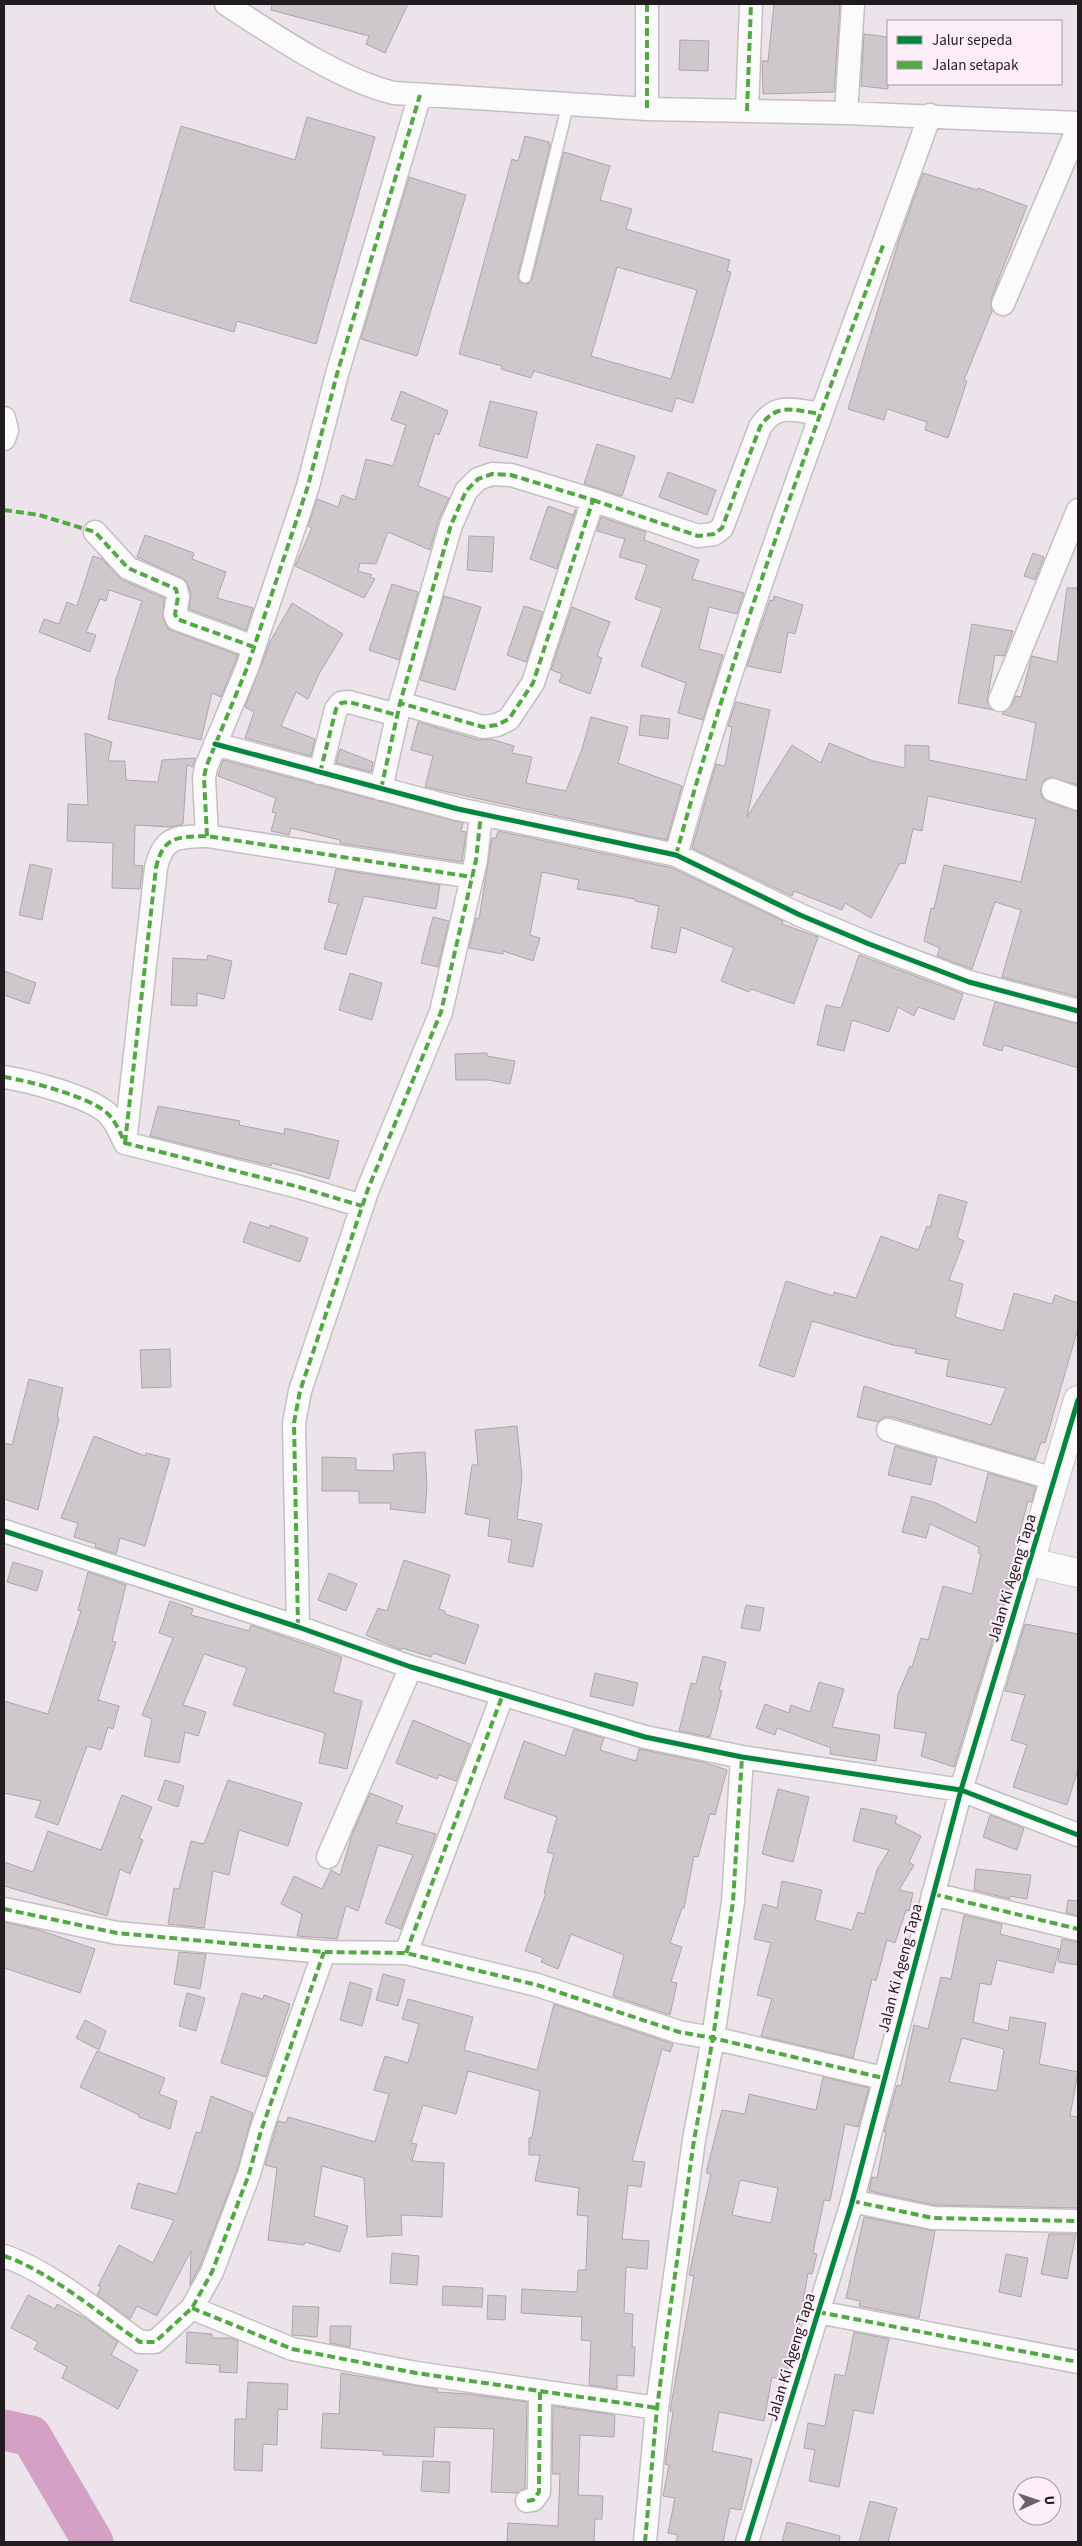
<svg xmlns="http://www.w3.org/2000/svg" width="1082" height="2546" font-family="'Source Sans 3',sans-serif">
<style>
.lines{fill:none;stroke-linecap:round;stroke-linejoin:round}
.river{stroke:#d4a0c6;stroke-width:41}
.building{fill:#cec8cd;stroke:#aca5aa;fill-rule:evenodd}
.service-casing{stroke:#c4bfc3;stroke-width:14}
.minor-casing{stroke:#c4bfc3;stroke-width:25}
.tertiary-casing{stroke:#c4bfc3;stroke-width:30}
.service{stroke:#fcfbfc;stroke-width:11}
.minor{stroke:#fcfbfc;stroke-width:22}
.tertiary{stroke:#fcfbfc;stroke-width:28}
.quiet{stroke:#52a943;stroke-width:4;stroke-dasharray:8 4;stroke-linecap:butt}
.cycleway-casing{stroke:#fdeef8;stroke-width:8}
.cycleway{stroke:#00873e;stroke-width:5}
.labels{text-anchor:middle;dominant-baseline:central;stroke-width:4;stroke-linejoin:round;paint-order:stroke}
.street-label{font-size:16px;fill:#211c1f;stroke:#fdeef8}
</style>
<rect width="100%" height="100%" fill="#ece4ea"/>
<g class="lines">
<path class="river" d="M4,2430L31,2436L93,2542"/>
</g>
<path class="building" d="M272,4H408L385,53L366,44L369,36L271,10Z
M774,4H840L834,92L763,94L762,61H768Z
M864,34L888,37V89L861,86Z
M680,40L709,41L708,71L679,70Z
M307,117L375,137L316,344L237,321L234,332L130,301L181,126L295,160Z
M525,136L549,142L550,147L518,275L520,283L528,284L532,279L564,152L610,166L600,200L632,209L626,229L730,260L727,271L731,272L693,403L676,398L672,412L534,371L531,378L501,369L502,366L459,354L512,159L518,161ZM617,267L697,290L671,379L591,356Z
M923,173L977,190L978,188L1027,206L991,299L992,311L964,380L967,381L948,438L925,430L927,422L887,409L884,420L848,409L898,243Z
M409,177L466,195L417,356L361,339Z
M401,391L448,411L439,435L435,433L418,486L449,498L438,521L430,550L388,532L376,564L360,563L358,571L372,575L370,577L375,579L364,598L295,566L312,528L308,526L317,499L338,507L342,495L355,500L366,459L393,466L406,425L391,420Z
M490,401L537,412L527,458L479,446Z
M597,444L635,456L622,496L584,484Z
M668,472L716,490L707,515L659,497Z
M548,506L573,515L576,509L557,569L530,559Z
M601,517L646,532L644,540L699,560L692,579L744,593L737,614L709,607L699,649L723,655L703,720L678,713L686,683L641,666L662,608L635,599L647,565L619,557L625,539L597,531Z
M145,535L194,553L192,559L226,572L217,598L253,608L246,630L189,609L191,594L186,580L137,557Z
M469,536L494,537L492,572L467,570Z
M1033,553L1044,557L1035,580L1024,576Z
M93,556L102,559L122,580L164,598L163,618L168,629L238,655L221,697L212,693L201,740L108,719L116,679L142,601L109,590L106,601L100,599L86,632L96,635L90,652L39,632L44,619L59,624L67,602L77,606Z
M392,584L418,592L399,660L369,650Z
M1067,588H1078V785L1051,777L1044,780L1040,792L1043,798L1049,802L1078,812V997L1002,977L1021,910L995,902L972,969L937,956L940,948L924,941L931,908L934,909L944,865L1021,882L1036,819L928,796L922,831L913,829L905,864L900,863L871,918L845,903L842,910L794,891L792,896L692,848L716,764L725,766L732,727L728,726L736,702L770,710L747,817L792,745L821,763L829,743L873,761L905,768V745L929,746V760L1026,780L1036,723L1002,714L1012,705L1016,696L1021,697L1032,656L1057,662Z
M444,596L481,607L455,690L420,680Z
M774,596L803,605L795,634L788,632L781,673L747,666L770,600L773,601Z
M292,603L343,634L319,674L308,699L296,692L281,726L315,739L311,756L245,738L254,712L245,707L270,642Z
M524,606L543,612L526,662L507,655Z
M572,607L610,622L597,656L602,658L590,694L559,682L562,674L551,670Z
M972,624L1013,631L1004,656L995,655L987,701L993,710L958,703Z
M641,715L670,719L668,739L639,735Z
M591,717L628,727L618,763L682,786L667,840L425,787L433,756L411,750L418,722L479,740L491,739L514,746L512,753L532,757L526,783L566,791L582,749Z
M85,733L112,742L108,761H125L126,780L158,782L162,760L195,758L193,767L187,765L183,824L170,827L135,825L134,865L143,866L140,889L112,888L113,843L67,841L68,804L88,805Z
M340,749L373,762L371,772L336,763Z
M223,760L463,823L461,831L466,832L462,862L340,843V840L291,828L289,835L271,831L276,813L272,812L276,798L218,776Z
M498,831L672,868L783,921L782,924L818,937L794,1004L751,989L749,992L721,981L734,948L681,927L676,953L651,948L659,906L635,901V899L577,889L579,880L542,872L530,935L540,938L533,961L503,951V954L469,948L476,918L479,919L492,838H496Z
M30,864L52,869L42,920L19,915Z
M336,869L440,885L436,909L364,896L346,955L324,949L338,904L328,902Z
M433,917L449,921L438,967L421,963Z
M208,955L232,961L224,999L197,993V1006L171,1005L173,958L207,960Z
M859,955L963,994L954,1020L918,1007L914,1016L898,1007L889,1032L852,1020L844,1051L817,1045L826,1005L841,1008Z
M4,971L36,983L29,1004L4,995Z
M350,973L382,983L372,1020L339,1010Z
M995,1002L1078,1024V1068L1004,1045L1002,1051L983,1045Z
M487,1053V1056L515,1061L510,1084L489,1080H456L455,1054Z
M158,1106L240,1121L239,1125L284,1134L285,1128L339,1141L329,1179L272,1163L271,1166L150,1136Z
M939,1194L967,1202L957,1238L964,1241L949,1280L963,1284L955,1317L1003,1331L1014,1293L1052,1304L1055,1295L1078,1303V1328L1045,1443L1041,1442L1035,1460L892,1417H884L878,1422L857,1417L864,1386L991,1425L1006,1388L946,1376L949,1360L915,1353L916,1349L893,1345L812,1321L794,1377L759,1366L786,1281L833,1296L834,1292L856,1298L881,1236L918,1250L927,1226L930,1228Z
M250,1222L270,1228V1225L308,1238L300,1262L243,1242Z
M170,1349L171,1387L142,1388L140,1350Z
M29,1379L63,1388L57,1417L59,1418L38,1510L4,1499V1443L12,1445Z
M517,1426L522,1477L517,1519L542,1524L533,1567L508,1562L512,1540L488,1536L490,1519L465,1514L472,1465H478L475,1430Z
M94,1436L145,1456L146,1453L170,1459L145,1546L120,1538L116,1554L95,1547L96,1544L74,1537L78,1523L61,1518Z
M895,1446L937,1458L931,1485L888,1475Z
M425,1452L427,1487L425,1513L390,1509L391,1503H359V1491H322V1457L356,1458V1470L394,1471L393,1454Z
M988,1473L1036,1487L1032,1502L1028,1501L1019,1535L1021,1536L1015,1566L954,1767L921,1756L926,1733L894,1728L898,1694L910,1666L912,1667L921,1638L928,1640L943,1586L972,1594L981,1554L978,1553L979,1547L930,1524L926,1538L902,1532L912,1496L936,1503L976,1523Z
M404,1560L450,1575L439,1609L445,1611V1614L479,1625L465,1664L433,1653L431,1657L402,1648L401,1650L366,1635L378,1608L387,1611Z
M13,1562L43,1571L37,1591L7,1582Z
M88,1572L126,1585L112,1641L116,1642L98,1700L119,1706L113,1729L108,1727L101,1750L87,1746L58,1825L35,1817L41,1801L4,1793V1701L48,1714L81,1611L78,1610Z
M329,1573L357,1584L346,1611L318,1600Z
M170,1601L193,1609L191,1615L249,1631L251,1625L342,1657L333,1692L362,1701L347,1769L319,1763L325,1733L233,1705L247,1668L204,1654L183,1705L206,1712L198,1736L185,1732L179,1763L144,1756L152,1719L142,1715L173,1638L159,1633Z
M746,1605L764,1608L760,1631L741,1628Z
M1025,1624L1078,1634V1769L1067,1805L1013,1787L1027,1745L1011,1740L1025,1695L1005,1691Z
M703,1656L726,1662L719,1690L722,1691L710,1737L679,1731L691,1683L696,1684Z
M595,1673L638,1683L633,1706L590,1696Z
M819,1682L844,1689L832,1727L880,1735L876,1761L830,1754L831,1748L777,1728L775,1735L756,1728L765,1704L789,1713L791,1705L810,1712Z
M413,1720L470,1744L456,1781L439,1775L437,1779L396,1763Z
M574,1729L604,1738L600,1750L636,1761L639,1749L703,1762L727,1770L715,1815L710,1814L698,1857L694,1856L684,1908H682L670,1943L682,1947L671,1982L677,1983L670,2015L613,1996L624,1955L571,1934L558,1969L541,1962L543,1958L525,1951L546,1893H544L554,1854L547,1852L557,1817L504,1798L524,1741L565,1756Z
M165,1780L184,1786L178,1807L158,1800Z
M228,1780L302,1803L288,1846L239,1830L229,1875L213,1871L204,1928L168,1924L174,1888L179,1889L191,1841L204,1844Z
M778,1789L809,1797L793,1862L762,1854Z
M370,1793L403,1806L396,1823L436,1834L401,1929L385,1923L413,1855L378,1845L358,1911L346,1906L337,1939L297,1936L302,1914L281,1904L294,1876L322,1889L331,1870L340,1875L352,1835Z
M122,1795L152,1807L139,1838L143,1840L130,1874L120,1869L107,1916L4,1886V1862L33,1872L48,1831L101,1850Z
M861,1808L897,1816L895,1823L921,1836L909,1862L914,1865L899,1890L913,1893L909,1911L906,1910L895,1943L887,1940L876,1981L872,1979L853,2058L761,2036L772,1999L757,1995L771,1943L754,1939L763,1904L777,1908L782,1881L822,1890L815,1920L852,1930L858,1912L864,1914L877,1870L889,1850L853,1841Z
M990,1815L1024,1828L1017,1850L983,1837Z
M976,1869L1031,1875L1027,1899L1010,1896V1899L974,1890Z
M1068,1900L1078,1901V1916L1066,1913Z
M964,1915L1002,1924L1000,1934L1059,1949L1053,1973L997,1960L991,1985L980,1983L973,2022L1008,2031L1010,2017L1046,2023L1039,2064L1078,2072L1070,2116L1078,2117V2208L934,2205L869,2191L872,2177L877,2178L886,2132H884L897,2085L901,2086L914,2025L928,2029L941,1977L951,1979ZM962,2038L1004,2049L997,2091L949,2082Z
M4,1922L39,1930L95,1949L80,1993L4,1968Z
M1062,1939L1078,1942V1965L1058,1962Z
M179,1952L206,1954L200,1989L174,1984Z
M383,1974L405,1980L398,2006L376,2000Z
M350,1982L372,1989L362,2026L340,2020Z
M187,1993L205,1998L196,2031L179,2026Z
M242,1993L263,1999L264,1995L290,2004L266,2077L221,2063Z
M408,1999L473,2017L464,2050L537,2070L554,2004L673,2044L670,2052L662,2049L632,2161L645,2162L641,2187L628,2185L622,2239L649,2241L647,2269L626,2267L624,2313L633,2314L632,2347H635L634,2376L617,2375V2389L589,2385L591,2341L581,2340L582,2317L521,2313L522,2289L577,2292L578,2270H586L588,2216L577,2215L579,2188L535,2181L540,2155H529V2138L532,2137L540,2091L468,2071L456,2114L423,2105L411,2143L417,2144L412,2161L444,2163L442,2217L401,2215L402,2235L367,2237L364,2178L322,2166L314,2216L348,2226L340,2252L305,2242L304,2245L268,2240L277,2168L265,2165L278,2121L286,2123L288,2117L375,2142L389,2094L374,2090L385,2056L408,2063L419,2024L402,2019Z
M85,2020L106,2031L99,2050L76,2038Z
M97,2051L165,2078L159,2094L177,2101L170,2129L139,2117V2115L80,2087Z
M823,2077L869,2088L858,2127L845,2124L830,2201L824,2200L813,2253L817,2254L812,2274L808,2273L797,2337L783,2380L772,2377L764,2421L719,2412L712,2451L752,2459L741,2510L730,2508L723,2542H676L678,2535L668,2533L675,2498L663,2496L669,2465L665,2464L673,2412L670,2411L694,2276L689,2275L711,2174L706,2173L722,2110L745,2114L749,2094L816,2110ZM740,2180L778,2188L771,2223L732,2215Z
M211,2096L253,2113L237,2170L200,2266L190,2285L191,2251L157,2316L137,2306L130,2319L97,2295L101,2287L98,2286L119,2245L153,2263L174,2220L131,2208L138,2183L177,2194L196,2132L201,2133Z
M864,2217L935,2231L919,2318L859,2306L860,2301L846,2298Z
M1049,2234H1076L1067,2279L1041,2274Z
M392,2253L419,2256L417,2285L390,2283Z
M1006,2254L1028,2258L1021,2297L999,2292Z
M443,2286L483,2288L482,2307L442,2305Z
M28,2295L55,2309L57,2304L85,2318L118,2342L111,2355L138,2370L118,2409L62,2378L67,2367L34,2349L38,2342L11,2328Z
M488,2295L506,2296L505,2320L487,2319Z
M293,2306L319,2307L317,2337L292,2335Z
M330,2326H351L350,2347L330,2343Z
M187,2332L212,2334V2338H231L238,2341L237,2373L219,2372L220,2365L186,2363Z
M854,2332L889,2339L873,2414L854,2410L839,2487L809,2481L815,2450L804,2448L808,2423L825,2426L835,2374L845,2376Z
M341,2373L437,2389V2392L468,2394L527,2402L525,2488L517,2493L491,2492L494,2429L435,2427L433,2457L383,2455V2451L321,2448L323,2413L339,2414Z
M248,2382L288,2384L287,2410L278,2409L277,2445L263,2444L262,2471L234,2470L235,2419H246Z
M553,2406L615,2415L614,2437L580,2435L578,2495L603,2496L602,2519H595L594,2542H507L508,2523L558,2526L560,2474H552Z
M423,2461L450,2462L449,2493L421,2491Z
M870,2501L897,2508L888,2542H859Z
M787,2522L840,2536L839,2542H782Z"/>
<g class="lines">
<defs>
<path id="service" d="M525,277L568,104"/>
<path id="minor" d="M226,4C272,34 341,81 394,93L647,109L846,113L1078,123
M647,4V109
M747,111L751,4
M846,113L853,4
M1003,304L1078,128
M4,418L7,430L4,439
M593,500L698,536L714,534L722,528L760,427C776,402 794,410 820,414
M95,532L128,568L176,589L178,597L175,614L177,619L254,647
M1000,700L1078,510
M215,744L458,809L676,855L800,915L869,944L969,982L1078,1011
M320,773L336,709L341,703L349,702L397,715
M381,789L400,703L451,525L466,491L478,479L492,474L511,475L593,500L533,683L509,719L497,725L483,727L400,703
M1053,790L1078,799
M207,836L204,778L206,767L247,668L308,486L337,374L420,95
M676,855C746,604 842,361 930,115
M4,1077C29,1081 88,1096 107,1113C116,1121 120,1133 125,1143L299,1187L362,1206
M125,1143L156,868C163,836 177,837 207,836L472,877
M888,1430L1054,1479
M4,1531L298,1627L411,1667L645,1737L742,1757L961,1790L1078,1835
M298,1627L294,1423L300,1391L368,1189L441,1012L476,860L481,814
M328,1857L411,1667
M933,1894L1078,1929
M4,1909L117,1933L324,1952L406,1953L537,1985L679,2032L713,2038L883,2078
M406,1953L503,1694
M852,2201L933,2218L1078,2221
M4,2256C49,2271 100,2314 140,2342H155L192,2308L212,2272L249,2174L261,2131L324,1952
M192,2308L292,2349L416,2373L657,2408
M818,2312L1078,2362
M527,2501L533,2500L539,2492L540,2392
M645,2542L657,2408L669,2318L694,2140L713,2038L733,1902L742,1757
M747,2542L851,2206L961,1790L1030,1562"/>
<path id="tertiary" d="M1078,1400L1030,1562L1078,1573"/>
</defs>
<use href="#service" class="service-casing"/>
<use href="#minor" class="minor-casing"/>
<use href="#tertiary" class="tertiary-casing"/>
<use href="#service" class="service"/>
<use href="#minor" class="minor"/>
<use href="#tertiary" class="tertiary"/>
<path class="quiet" d="M647,4V109
M747,111L751,4
M593,500L698,536L714,534L722,528L760,427C776,402 794,410 820,414
M4,510L39,515L95,532L128,568L176,589L178,597L175,614L177,619L254,647
M320,773L336,709L341,703L349,702L397,715
M381,789L400,703L451,525L466,491L478,479L492,474L511,475L593,500L533,683L509,719L497,725L483,727L400,703
M207,836L204,778L206,767L247,668L308,486L337,374L420,95
M676,855C733,647 808,445 884,243
M4,1077C29,1081 88,1096 107,1113C116,1121 120,1133 125,1143L299,1187L362,1206
M125,1143L156,868C163,836 177,837 207,836L472,877
M298,1627L294,1423L300,1391L368,1189L441,1012L476,860L481,814
M933,1894L1078,1929
M4,1909L117,1933L324,1952L406,1953L537,1985L679,2032L713,2038L883,2078
M406,1953L503,1694
M852,2201L933,2218L1078,2221
M4,2256C49,2271 100,2314 140,2342H155L192,2308L212,2272L249,2174L261,2131L324,1952
M192,2308L292,2349L416,2373L657,2408
M818,2312L1078,2362
M527,2501L533,2500L539,2492L540,2392
M645,2542L657,2408L669,2318L694,2140L713,2038L733,1902L742,1757"/>
<defs>
<path id="cycleway" d="M215,744L458,809L676,855L800,915L869,944L969,982L1078,1011
M4,1531L298,1627L411,1667L645,1737L742,1757L961,1790L1078,1835
M747,2542L851,2206L961,1790L1078,1400"/>
</defs>
<use href="#cycleway" class="cycleway-casing"/>
<use href="#cycleway" class="cycleway"/>
</g>
<g class="labels">
<g class="street-label">
<text transform="translate(1012 1578) rotate(-73)">Jalan Ki Ageng Tapa</text>
<text transform="translate(900 1968) rotate(-75)">Jalan Ki Ageng Tapa</text>
<text transform="translate(791 2357) rotate(-73)">Jalan Ki Ageng Tapa</text>
</g>
</g>
<rect width="1082" height="2546" fill="none" stroke="#211c1f" stroke-width="10"/>
<rect x="887" y="20" width="175" height="65" fill="#fdeef8" stroke="#a59aa1"/>
<rect x="897" y="36" width="25" height="8" fill="#00873e" stroke="#a59aa1"/>
<text x="932" y="45" font-size="15" fill="#211c1f">Jalur sepeda</text>
<rect x="897" y="61" width="25" height="8" fill="#52a943" stroke="#a59aa1"/>
<text x="932" y="70" font-size="15" fill="#211c1f">Jalan setapak</text>
<g transform="translate(1037 2501) rotate(87)"><circle r="24" fill="#fdeef8" stroke="#a59aa1"/>
<path d="M0-4L9 19L0 12L-9 19Z" fill="#686266"/>
<text y="-8" font-size="14" font-weight="bold" text-anchor="middle" fill="#211c1f">U</text>
</g>
</svg>
